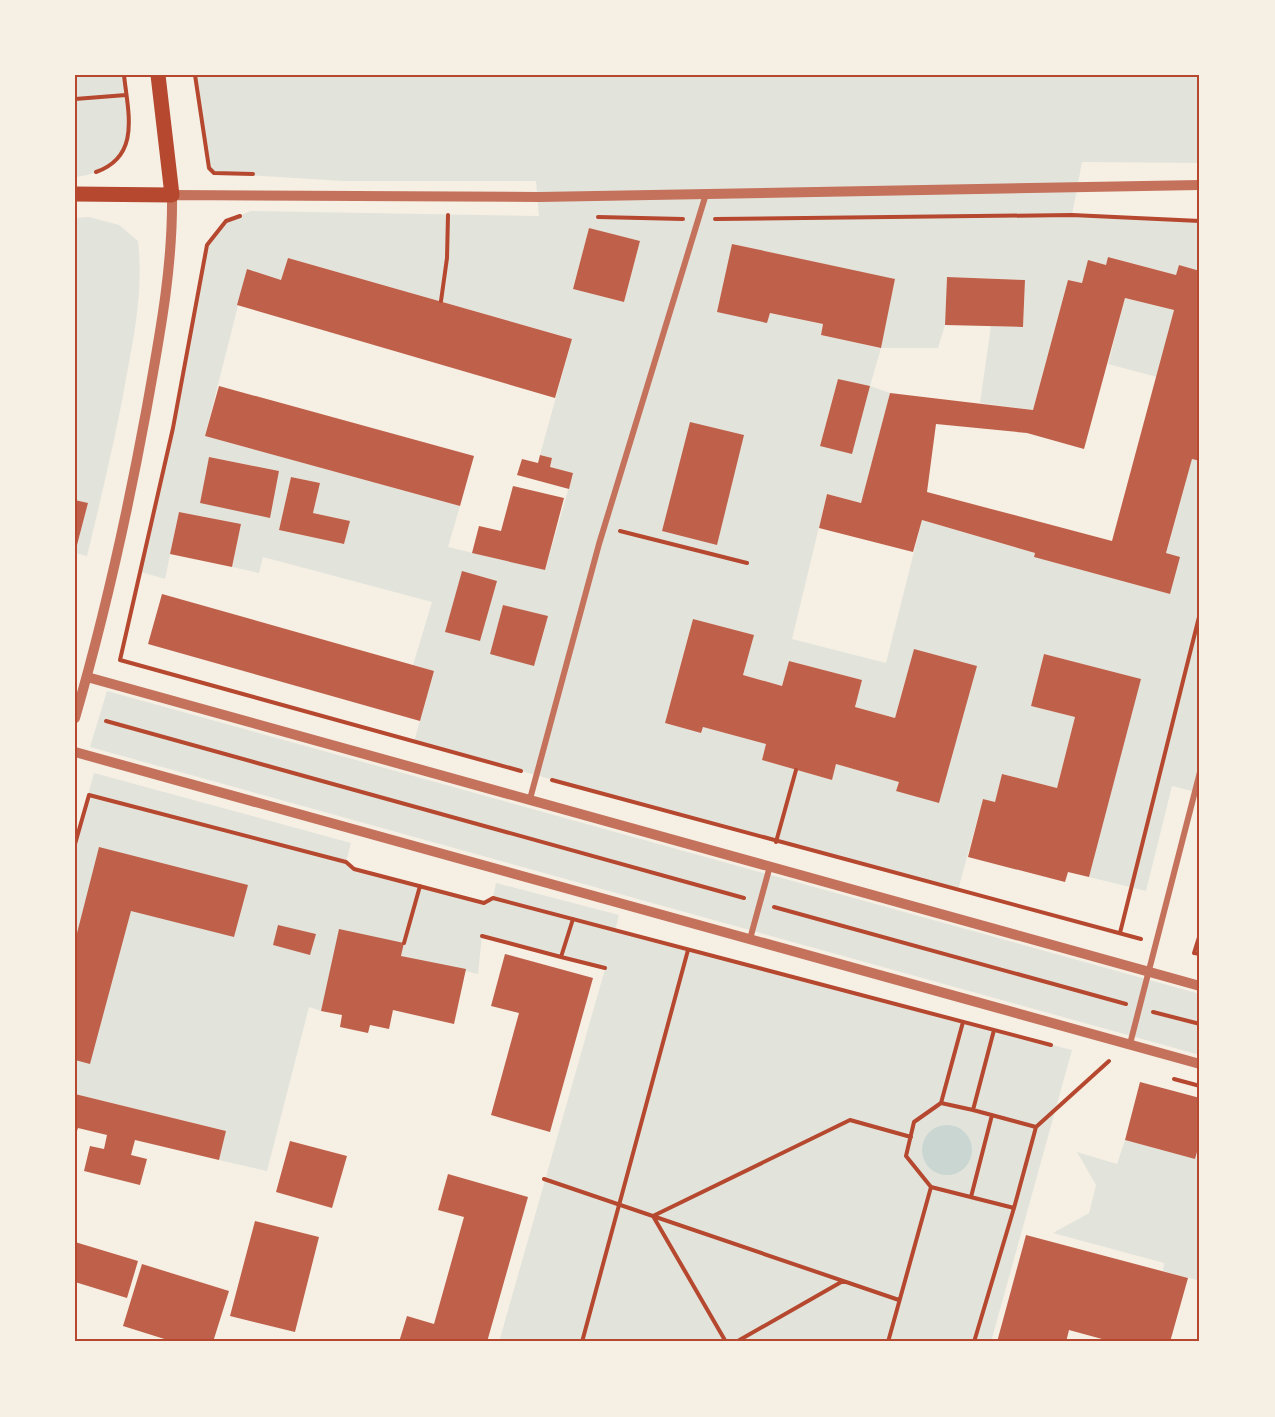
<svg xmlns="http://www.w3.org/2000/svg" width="1275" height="1417" font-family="Rubik,sans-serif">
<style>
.green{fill:#e2e4dc;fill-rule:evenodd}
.water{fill:#c9d6d2}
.building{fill:#bf614a;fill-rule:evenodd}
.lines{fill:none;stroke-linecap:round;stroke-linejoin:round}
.path{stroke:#b5482f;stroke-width:4}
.minor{stroke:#c5725c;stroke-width:6}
.tertiary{stroke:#c5725c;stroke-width:10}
.primary{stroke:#b5482f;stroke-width:15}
.neatline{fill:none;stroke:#b5482f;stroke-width:2}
</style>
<rect width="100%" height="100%" fill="#f6efe4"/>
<path class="green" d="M75,75H124C126,91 133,125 129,140C123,163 97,175 75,177Z
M195,75H1200V163L1082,162L1072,215L1200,221V271L1179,265L1176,275L1109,257L1106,265L1088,261L1082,283L1068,280L1033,410L980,403L991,326L1023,327L1025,280L947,277L945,325L938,348H881L870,386L890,393L861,503L827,494L792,639L886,663L922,520L1035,553L1034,557L1170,594L1166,553L1192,459L1200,461V793L1172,786L1146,891L1089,877L1140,679L1044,654L1031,706L1075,717L1057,788L1002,774L995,802L983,799L958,890L414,742L434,671L413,665L432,602L263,557L259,573L232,567L241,524L179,512L165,579L141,572L173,428L207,245L226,221L251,211L539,216L536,181H343L214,173L209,168ZM589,228L640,242L624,302L573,289ZM732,244L895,280L880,348L821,335L823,324L770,313L767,323ZM288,258L572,339L540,455L552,458L550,467L573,473L545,570L448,547L460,506L205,436L247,270L281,280ZM838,379L869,387L820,445ZM209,457L279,471L269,517L200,503ZM291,477L320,483L313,513L349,521L344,544L279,530ZM693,619L753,635L743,675L782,686L789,661L861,680L855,707L895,718L914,649L976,666L896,791L899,782L836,764L832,780L762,760L766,744L703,727L701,733L665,723Z
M89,217L119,225L138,241C143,285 136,326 128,368C117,432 102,494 87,556L75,553L88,503L75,500V218Z
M1125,298L1174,310L1157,377L1108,364Z
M107,691L1200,994V1055L90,747Z
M94,773L351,843L346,862L354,869L484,903L493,898L496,883L619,915L615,931L1072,1050L991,1342H499L605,969L482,936L478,974L401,956L404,944L321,1011L309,1007L267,1171L219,1160L226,1131L75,1094V844Z
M1125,1140L1195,1159L1200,1141V1281L1163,1271L1164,1263L1053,1233L1089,1213L1096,1185L1077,1152L1117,1164Z"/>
<path class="water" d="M922 1150a25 25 0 1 1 50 0a25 25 0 1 1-50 0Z"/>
<path class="building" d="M589,228L640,241L624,302L573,289Z
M732,244L895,279L881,348L821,335L823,324L770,313L767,323L717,312Z
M1108,257L1176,275L1179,265L1200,271V461L1192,459L1166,553L1180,557L1170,594L1034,557L1035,553L922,520L913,552L819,528L827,494L861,503L890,393L1033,410L1068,280L1082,283L1088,260L1106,265ZM1125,298L1174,310L1112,541L927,492L936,424L1027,433L1084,449Z
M288,258L572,339L555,398L237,305L247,269L281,280Z
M947,277L1025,280L1023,327L945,325Z
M838,379L870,386L852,454L820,446Z
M219,386L474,456L460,506L205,436Z
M690,422L744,435L717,545L662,531Z
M540,455L552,458L550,467L573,473L569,489L517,475L522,459L538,463Z
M209,457L279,471L270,518L200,503Z
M291,477L320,483L313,513L350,521L344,544L279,530Z
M513,486L564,498L545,570L472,553L479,526L501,531Z
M75,500L88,503L76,549H75Z
M179,512L241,524L232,567L170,554Z
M462,571L497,581L480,641L445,632Z
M162,594L434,671L420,721L148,644Z
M503,605L548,616L534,666L490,654Z
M693,619L754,635L743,675L782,686L789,661L862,680L855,707L895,718L914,649L977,666L939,803L896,791L899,782L836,764L832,780L762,760L766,744L703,727L701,733L665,723Z
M1044,654L1141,679L1089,877L1068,872L1065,882L968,857L983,799L995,802L1002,774L1057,788L1075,717L1031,706Z
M99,847L248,885L234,937L131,911L90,1064L75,1060V941Z
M278,925L316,934L310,955L273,945Z
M339,929L404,943L401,956L466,969L454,1024L393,1010L389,1029L370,1025L368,1033L340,1027L342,1015L321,1011Z
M505,954L593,978L550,1132L491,1115L519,1013L491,1006Z
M1140,1082L1200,1098V1141L1195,1159L1125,1140Z
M75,1094L226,1131L219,1160L135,1140L131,1155L147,1159L140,1185L84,1171L90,1146L104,1149L107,1135L78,1128L75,1137Z
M290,1141L347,1156L332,1208L276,1192Z
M448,1174L528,1197L487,1342H399L407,1316L434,1324L464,1217L438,1210Z
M255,1221L319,1237L295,1332L230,1316Z
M1026,1235L1188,1278L1170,1342H1113L1069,1330L1066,1342H997Z
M75,1242L138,1261L127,1298L75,1282Z
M142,1264L229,1291L213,1342H174L123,1326Z"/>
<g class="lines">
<path class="path" d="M195,75L209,168L214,173L253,174
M75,99L126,95
M96,172C141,156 128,113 124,75
M240,216L226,221L207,245L173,428L120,660L521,771
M598,217L683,219
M715,219L1072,215L1200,221
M441,301L447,258L448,215
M620,531L747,563
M106,721L744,898
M552,780L1141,939
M776,842L796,770
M75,844L89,795L346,862L354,869L484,903L493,898L1051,1045
M774,907L1126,1004
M1120,933L1200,613
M1200,934L1194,953L1200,954
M482,936L561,957L573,919
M404,943L420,886
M561,957L605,968
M1153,1012L1200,1024
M994,1030L973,1110L1036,1127L1014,1208
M1174,1079L1200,1086
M941,1103L973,1110
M1036,1127L1109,1061
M544,1179L899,1300
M931,1187L1014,1208L974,1342
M971,1197L992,1115
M582,1342L688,950
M726,1342L653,1216L850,1120L911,1137
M736,1342L843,1281
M888,1342L931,1187L906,1156L914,1122L941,1103L963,1022"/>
<path class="minor" d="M530,799L599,544L706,194
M750,939L770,866
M1130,1044L1200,772"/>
<path class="tertiary" d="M87,677L1200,986
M75,718C104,618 127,515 146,412C159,339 173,269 172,195L539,197L1200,185
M75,752L1200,1064"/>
<path class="primary" d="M75,194L172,195L158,75"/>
</g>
<rect width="1275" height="1417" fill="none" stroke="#f6efe4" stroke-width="153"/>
<rect x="76" y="76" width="1122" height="1264" class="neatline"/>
</svg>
